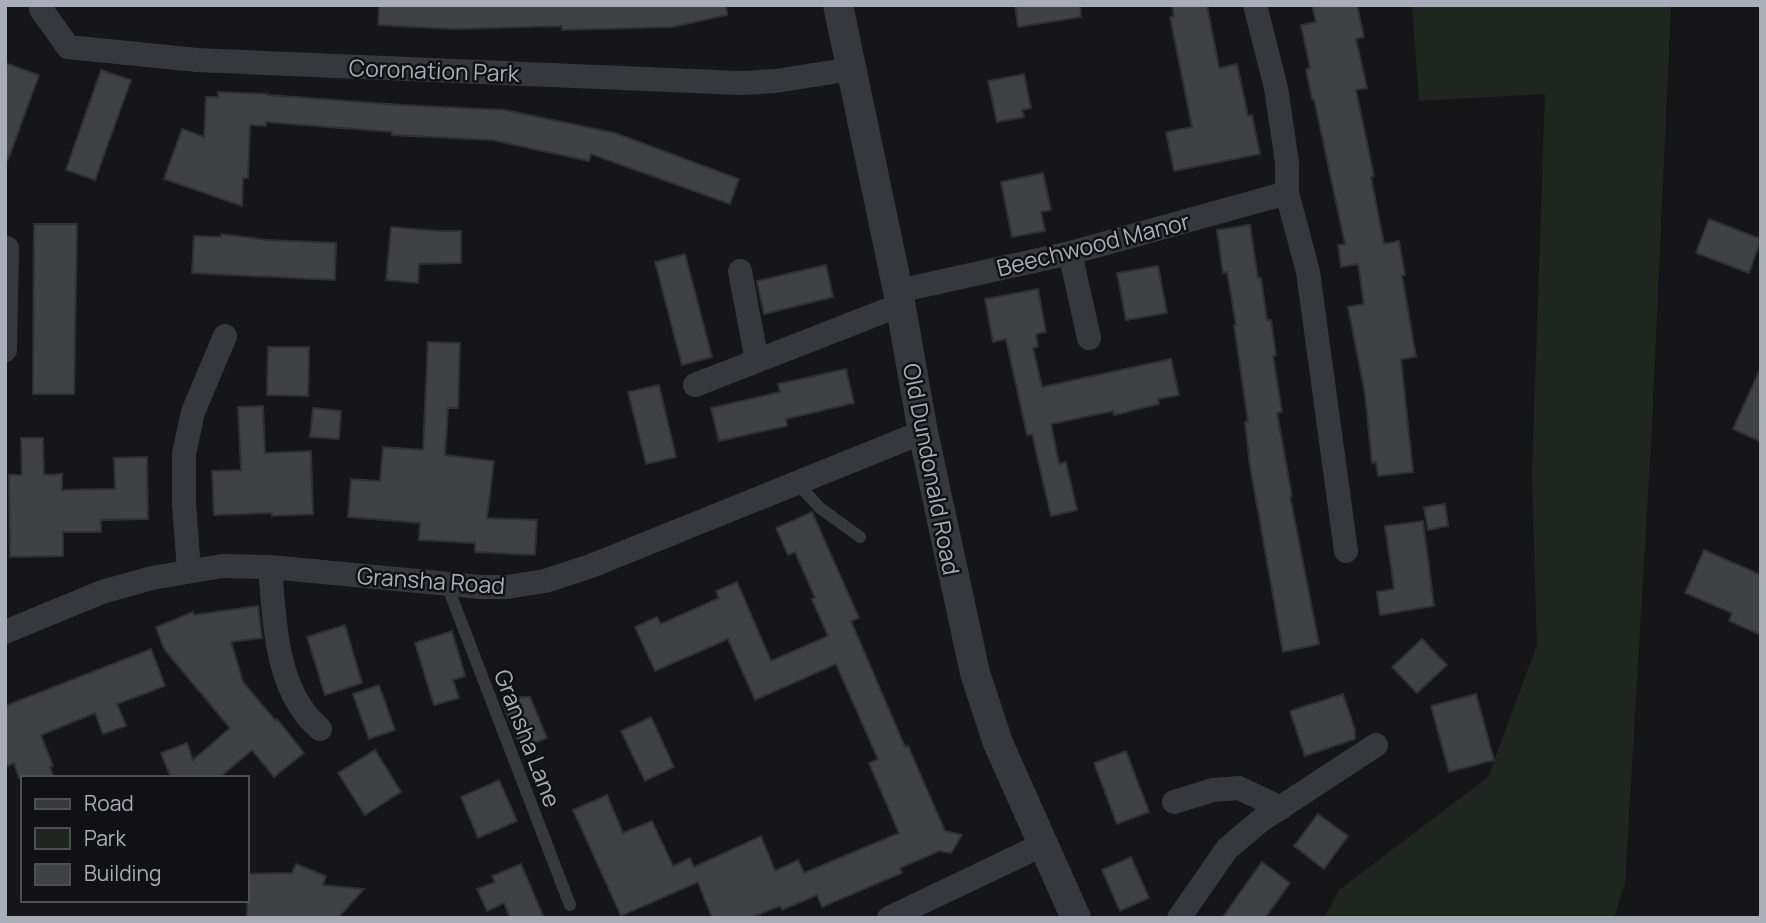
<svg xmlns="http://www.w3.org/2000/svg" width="1766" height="923" font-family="Manrope,sans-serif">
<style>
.green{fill:#1e261f}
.building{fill:#404145;stroke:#303034;stroke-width:2}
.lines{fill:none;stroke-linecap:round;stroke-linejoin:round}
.service{stroke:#37383d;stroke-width:12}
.minor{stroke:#37383d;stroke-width:24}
.tertiary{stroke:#37383d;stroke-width:30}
.labels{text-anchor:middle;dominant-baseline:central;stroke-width:5;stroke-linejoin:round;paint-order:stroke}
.street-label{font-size:23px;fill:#a8adb8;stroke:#111113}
</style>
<rect width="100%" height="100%" fill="#161618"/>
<path class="green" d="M1412,5H1671L1651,445L1625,883L1614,918H1324L1339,890L1488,777L1537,645L1532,475L1545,94L1419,101Z"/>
<path class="building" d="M379,5H726L727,15L672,27L562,30V26L453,29L378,25Z
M1015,5H1080L1081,17L1018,27Z
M1172,5H1207L1219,68L1237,64L1248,116L1252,115L1260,154L1174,171L1166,132L1192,127L1170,17L1174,16Z
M1312,5H1357L1364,37L1356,39L1367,88L1356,90L1374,176L1371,177L1384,244L1399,241L1405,275H1402L1416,357L1401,359L1413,472L1378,476L1376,462L1372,463L1365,394L1348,307L1364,304L1358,264L1341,267L1338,245L1345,244L1314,99H1312L1306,69L1310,68L1301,25L1316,22Z
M5,63L39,75L8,160H5Z
M101,70L131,80L95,180L66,170Z
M1024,74L1031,108L1022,110L1024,117L997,122L988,81Z
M218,92L268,94V95L402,105L505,110L615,133L739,179L730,204L591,154L589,161L492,140L392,135V132L266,122V126L250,125L248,178H243L242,206L164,179L182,129L204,137L206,97H218Z
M1043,173L1051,210L1041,212L1045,231L1012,237L1001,182Z
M1709,219L1761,239L1749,273L1696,253Z
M34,224H77L74,394H33Z
M1250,225L1258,278H1261L1267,320H1271L1276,355L1273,356L1282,412L1277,413L1292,496H1290L1319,644L1283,652L1250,466L1245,422H1248L1234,325H1236L1227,272L1223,273L1217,230Z
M391,227L439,231H461V263L419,264L418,283L386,280Z
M221,234L267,240L336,243L335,280L192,273L194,236L221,237Z
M685,254L712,357L682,365L655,262Z
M826,265L833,297L764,314L757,281Z
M1158,266L1167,313L1126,320L1117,273Z
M1038,289L1046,332L1036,334L1038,347L1033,348L1042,387L1171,359L1179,395L1158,399L1159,404L1114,415L1113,411L1051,424L1059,464L1066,462L1077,510L1051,516L1032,434L1027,435L1006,339L993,342L985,299Z
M428,342L460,343L458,408H448L445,455L494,461L487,518L537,520L535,555L475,552V543L419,540L420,523L348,517L351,479L380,481L383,447L423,450Z
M268,347H309L308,396L267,395Z
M1761,367V442L1733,429Z
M846,369L854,403L786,419L787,426L719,441L711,408L780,392L778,384Z
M659,385L676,457L646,464L628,392Z
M263,406L265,453L311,451L313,514L272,516V513L214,515L212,471L241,470L238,407Z
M313,408L341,411L339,439L310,437Z
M21,438H43L44,475L62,474V490L115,489L114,458L147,457L148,519L101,520V532H63V556L10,557L9,475H22Z
M1445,504L1448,526L1428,530L1424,507Z
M812,512L859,618L851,621L905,747L908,746L945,831L962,835L951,853L939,851L900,868L902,873L822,907L817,895L782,910L780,906L750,918H712L698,882L621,916L573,810L607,795L623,833L652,821L673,866L690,858L694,867L761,836L775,871L798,860L804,873L899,833L869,763L878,759L836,664L755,700L728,639L655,671L635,627L657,617L661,624L719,598L716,591L737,582L771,661L828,636L812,599L815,598L795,552L788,555L776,528Z
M1423,521L1434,606L1380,615L1377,592L1394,589L1385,526Z
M1704,550L1761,575V635L1729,621L1732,613L1685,593Z
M258,606L262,638L231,642L243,682L275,720L277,719L304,753L274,777L252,750L219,778H171L161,753L187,743L193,760L230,728L164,649L156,627L193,612L194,615Z
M345,625L362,683L325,695L307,637Z
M452,631L465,676L453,680L459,698L434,705L415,643Z
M1422,639L1447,665L1417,693L1392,667Z
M151,649L165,686L117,704L126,726L103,734L95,713L41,735L53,766L50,767L54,778H19L14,763L5,767V706Z
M379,685L395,730L369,739L353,694Z
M1343,694L1355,730V739L1305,756L1290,711Z
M1476,694L1494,760L1449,772L1431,706Z
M521,697H530L547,738L521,748L503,704Z
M651,717L674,767L645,781L621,731Z
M375,750L401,792L365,815L338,773Z
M1126,751L1149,812L1117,824L1094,763Z
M499,780L517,821L478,838L461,797Z
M1318,814L1348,836L1324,869L1294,846Z
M1131,857L1149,898L1120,911L1102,870Z
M1262,862L1290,883L1265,918H1222Z
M296,864L326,876L323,885L364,889L338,918H247V874L292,873Z
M521,864L544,918H510L504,903L487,911L477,889L495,882L492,876Z"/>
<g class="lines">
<path class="service" d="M797,483L820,508L860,537
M447,585L570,905"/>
<path class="minor" d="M42,5L41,9L68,47L197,60L741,83L776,81L851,69
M1255,5L1276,88L1287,162V193
M1070,253L1089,338
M740,271L757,361
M898,291L1070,253L1287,193L1308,272L1346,551
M5,350L7,248
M695,385L900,305
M270,567C274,614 275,674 305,713C309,719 315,724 320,729
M189,570L184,504V454L193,412L225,336
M5,632L102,592L152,578L222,566L270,567L481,587H507L545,581L591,566L923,432
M1174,802L1213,790L1239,788L1281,808
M889,918L1044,844
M1179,918L1227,849L1260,821L1376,745"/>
<path class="tertiary" d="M838,5L898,291L923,432L975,673L998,743L1076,918"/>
</g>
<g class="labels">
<g class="street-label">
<text transform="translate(434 70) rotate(2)">Coronation Park</text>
<text transform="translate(1093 244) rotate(-14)">Beechwood Manor</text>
<text transform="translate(932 469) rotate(79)">Old Dundonald Road</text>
<text transform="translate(431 580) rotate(4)">Gransha Road</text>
<text transform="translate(528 738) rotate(69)">Gransha Lane</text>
</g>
</g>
<rect width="1766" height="923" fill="none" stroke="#a8adb8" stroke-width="14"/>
<rect x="21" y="776" width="228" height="126" fill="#111113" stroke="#4d4f55" stroke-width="2"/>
<rect x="35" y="799" width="35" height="10" fill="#37383d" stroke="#4d4f55" stroke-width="2"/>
<text x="84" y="811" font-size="21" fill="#a8adb8">Road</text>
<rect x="35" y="828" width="35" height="21" fill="#1e261f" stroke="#4d4f55" stroke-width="2"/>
<text x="84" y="846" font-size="21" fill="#a8adb8">Park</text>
<rect x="35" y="864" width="35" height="21" fill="#404145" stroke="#4d4f55" stroke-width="2"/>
<text x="84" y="881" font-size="21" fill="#a8adb8">Building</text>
</svg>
